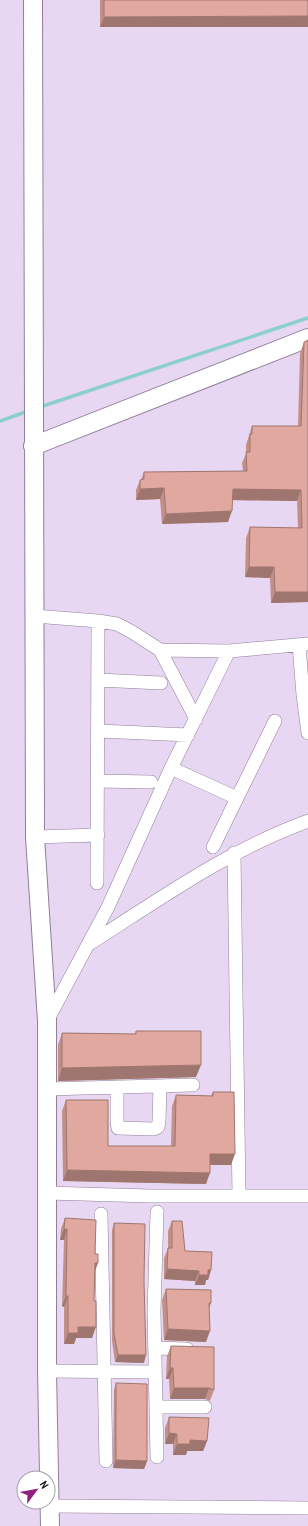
<svg xmlns="http://www.w3.org/2000/svg" width="308" height="1526" font-family="'Archivo Narrow',sans-serif">
<style>
.lines{fill:none;stroke-linecap:round;stroke-linejoin:round}
.stream{stroke:#8bcfcf;stroke-width:3.5}
.street-casing{stroke:#908099;stroke-width:14}
.secondary-casing{stroke:#908099;stroke-width:20}
.street{stroke:#fff;stroke-width:13}
.secondary{stroke:#fff;stroke-width:18}
.wall{fill:#c29089}
.shaded-wall{fill:#9e766f}
.building{fill:#e1a89f;stroke:#9e766f}
</style>
<rect width="100%" height="100%" fill="#e8d7f2"/>
<g class="lines">
<path class="stream" d="M40,407L308,318
M0,421L28,411"/>
<defs>
<path id="street" d="M34,616L98,621L117,624L132,632L160,650L229,651L308,644
M299,645L303,695L308,694
M160,650L196,719
M98,680L161,683
M303,695L308,733
M99,731L188,735
M171,768L237,798
M98,781L151,782
M35,837L98,835
M213,847L275,721
M234,853L239,1195
M97,883L98,621
M89,944C160,899 228,850 308,821
M47,1021L108,907L171,768L229,651
M117,1087V1122L118,1128L154,1129L158,1127L159,1121L160,1087
M47,1089L193,1085
M47,1193L150,1196H308
M101,1214L106,1461
M155,1348L187,1349
M47,1371L155,1372
M156,1407H205
M157,1457L154,1312L157,1212
M51,1506L308,1508"/>
<path id="secondary" d="M33,0L35,837L47,1021V1371L50,1526
M33,446L308,338"/>
</defs>
<use href="#street" class="street-casing"/>
<use href="#secondary" class="secondary-casing"/>
<use href="#street" class="street"/>
<use href="#secondary" class="secondary"/>
</g>
<path class="wall" d="M100,0H308L100,27Z
M304,342L308,602L271,603L270,578L245,577L246,538L250,527L298,528L297,501L232,500L228,522L162,524L160,499L136,500V490L140,480H141L144,472L243,471L242,463L246,454V445L252,426H298L300,353Z
M136,1031L196,1077L58,1081V1045L62,1033L135,1034Z
M213,1092L231,1165H210L206,1184L63,1181L62,1111L66,1100L108,1146H171L172,1106L176,1095L211,1096Z
M65,1218L95,1272L92,1338H76L74,1344H64V1307L62,1306L64,1240H60L61,1229Z
M172,1221L185,1251L211,1270L208,1280H206L205,1285H195V1281L164,1279V1258L168,1248V1231Z
M114,1223L144,1363L115,1362L112,1341V1230Z
M166,1289L211,1303L209,1309L206,1342L164,1340L162,1300Z
M171,1346L214,1390L210,1401L205,1399H170L169,1379H166L167,1356Z
M116,1383L147,1461L144,1469L113,1468L114,1390Z
M169,1417L207,1441L203,1451H187L186,1455H173V1444H165V1428Z"/>
<path class="shaded-wall" d="M308,16V27H100L104,17Z
M164,488L160,499L136,500L140,489Z
M233,489L301,490L297,501L229,500Z
M232,511L228,522L162,524L166,514Z
M249,567H274L270,578L245,577Z
M275,592H308V602L271,603Z
M201,1065L196,1077L58,1081L62,1068Z
M210,1154H235L231,1165H206Z
M67,1170L210,1173L206,1184L63,1181Z
M64,1229H67L64,1240H60Z
M95,1263H98L94,1274Z
M167,1269L199,1271L195,1281L164,1279Z
M208,1270H211L208,1280H206L205,1285H195L199,1275Z
M66,1296H68L64,1307L62,1306Z
M78,1327H96L92,1338H76L74,1344H64L68,1333Z
M168,1329L210,1331L206,1342L164,1340Z
M118,1355H146L144,1363L115,1362Z
M170,1368H173L169,1379H166Z
M174,1388H209L205,1399H170Z
M169,1433L177,1434L173,1444H165Z
M190,1440L207,1441L203,1451H187L186,1455H173L177,1444Z
M116,1460L147,1461L144,1469L113,1468Z"/>
<path class="building" d="M104,0H308V16L104,17Z
M308,340V592H275L274,567H249L250,527L302,528L301,490L233,489L232,511L166,514L164,488L140,489V480L144,479V472L247,471L246,452H250V434H252V426H301L304,342Z
M136,1031H201V1065L62,1068V1033L136,1034Z
M213,1092H234L235,1154H210V1173L67,1170L66,1100H108V1146H175L176,1095L213,1096Z
M65,1218L96,1220L95,1254H98V1263H95L94,1301H96V1327H78V1333H68V1296H66L67,1229H64Z
M172,1221H182L185,1251L212,1252L211,1270H208V1275H199V1271L167,1269L168,1248H172Z
M114,1223L145,1224L144,1281L146,1355H118L114,1333Z
M166,1289L211,1290V1303H209L210,1331L168,1329Z
M171,1346L214,1347V1390L209,1388H174L173,1368H170Z
M116,1383L147,1384V1461L116,1460Z
M169,1417L209,1418L207,1441L190,1440V1444H177V1434L169,1433Z"/>
<g transform="translate(36 1490) rotate(58)"><circle r="19" fill="#ffffff" stroke="#a3a1a5"/>
<path d="M0-3L7 15L0 10L-7 15Z" fill="#902081"/>
<text y="-6" font-size="11" font-weight="bold" text-anchor="middle" fill="#1a141d">N</text>
</g>
</svg>
